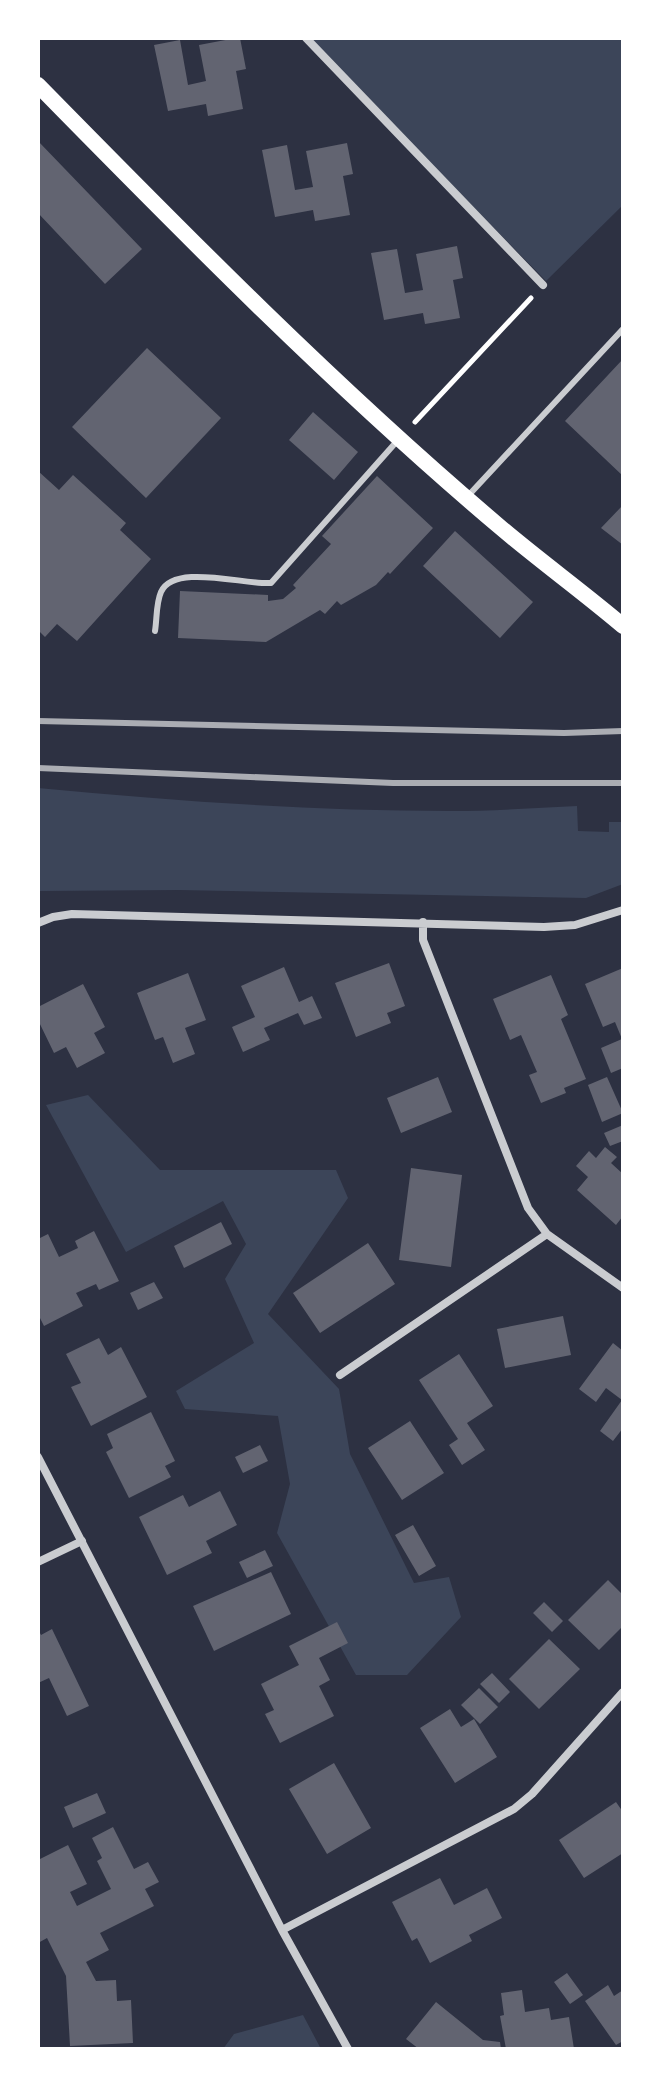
<svg xmlns="http://www.w3.org/2000/svg" width="661" height="2087" font-family="Roboto,sans-serif">
<style>
.green{fill:#3c4559}
.building{fill:#626471}
.lines{fill:none;stroke-linecap:round;stroke-linejoin:round}
.path{stroke:#fff;stroke-width:5}
.service{stroke:#caccd0;stroke-width:6}
.minor{stroke:#caccd0;stroke-width:8}
.secondary{stroke:#fff;stroke-width:16}
.rail{stroke:#abadb3;stroke-width:6}
</style>
<rect width="100%" height="100%" fill="#2d3142"/>
<path class="green" d="M308,38H623V205L546,281Z
M38,788C175,801 312,811 450,811C492,811 535,808 577,806L578,831L609,832V822H623V884L586,898L179,890L40,891L38,890Z
M88,1095L160,1170H336L348,1198L268,1314L339,1389L350,1454L414,1583L449,1577L461,1617L407,1675H356L277,1533L290,1484L278,1416L185,1409L176,1391L254,1343L225,1279L246,1244L223,1201L126,1252L46,1105Z
M303,2015L321,2049H223L234,2034Z"/>
<path class="building" d="M236,38H240L246,69L236,71L243,109L208,116L206,104L168,111L154,45L180,40L188,85L206,81L199,45Z
M38,141L142,249L105,284L38,213Z
M347,143L353,174L343,176L350,215L315,221L313,210L275,217L262,150L287,145L295,190L313,187L306,151Z
M457,246L463,278L453,280L460,318L425,324L423,313L384,320L371,253L397,249L405,293L423,290L416,254Z
M147,348L221,418L146,498L72,427Z
M623,359V476L565,421Z
M313,412L358,452L334,480L289,440Z
M38,471L59,490L73,475L126,523L120,530L151,559L77,641L57,624L45,637L38,630Z
M377,476L433,528L390,574L388,572L376,585L341,605L337,601L325,614L320,610L266,642L178,638L180,591L268,595V601L283,599L296,588L293,585L331,544L322,536Z
M623,505V545L601,528Z
M455,531L533,602L500,638L423,566Z
M389,963L405,1006L387,1013L391,1023L356,1037L335,983Z
M284,967L299,1002L312,996L322,1018L304,1025L298,1013L264,1028L270,1040L243,1052L232,1027L255,1017L241,986Z
M623,968V1068L611,1073L601,1048L622,1039L615,1022L603,1027L585,984Z
M188,973L206,1020L185,1028L195,1054L173,1063L163,1037L155,1040L137,993Z
M551,975L568,1015L561,1019L586,1079L564,1088L566,1093L541,1103L529,1075L537,1072L521,1035L510,1040L493,999Z
M83,984L105,1027L94,1033L105,1053L77,1068L66,1047L54,1053L38,1020V1007Z
M438,1077L452,1112L401,1133L387,1098Z
M607,1077L623,1113L602,1122L588,1085Z
M623,1125V1141L610,1146L604,1133Z
M605,1147L617,1157L611,1163L623,1174V1216L616,1225L577,1190L588,1177L576,1166L589,1151L596,1158Z
M411,1168L462,1175L451,1267L399,1260Z
M221,1222L232,1244L184,1268L174,1246Z
M94,1231L119,1281L99,1290L96,1284L76,1293L83,1306L44,1326L38,1314V1239L48,1234L59,1257L78,1248L75,1241Z
M368,1243L395,1284L320,1333L293,1293Z
M154,1282L163,1298L138,1310L130,1293Z
M563,1316L571,1355L505,1368L497,1329Z
M99,1338L108,1355L121,1347L147,1397L91,1426L71,1387L81,1383L66,1354Z
M613,1343L623,1351V1428L613,1441L600,1431L622,1400L606,1388L596,1402L579,1389Z
M459,1354L493,1406L467,1423L485,1450L462,1465L449,1445L458,1439L419,1380Z
M151,1412L175,1461L165,1466L171,1477L129,1498L106,1452L113,1448L107,1434Z
M410,1421L444,1473L402,1500L368,1448Z
M260,1445L268,1461L243,1473L235,1457Z
M220,1491L237,1525L206,1541L212,1553L167,1575L139,1517L183,1495L189,1507Z
M413,1525L436,1566L419,1576L395,1535Z
M265,1550L273,1566L247,1578L239,1562Z
M271,1572L291,1614L214,1651L193,1606Z
M608,1580L623,1595V1626L599,1650L568,1620Z
M544,1602L563,1621L552,1632L533,1613Z
M337,1622L348,1643L319,1658L330,1680L319,1686L334,1716L280,1743L265,1714L274,1710L261,1684L299,1665L289,1646Z
M38,1629L41,1635L52,1629L89,1706L67,1716L49,1678L38,1683Z
M549,1639L580,1669L539,1709L509,1679Z
M492,1673L510,1692L499,1703L480,1684Z
M479,1688L498,1707L480,1724L461,1705Z
M450,1709L461,1727L474,1719L497,1757L455,1783L420,1728Z
M334,1763L371,1828L327,1854L289,1789Z
M97,1793L106,1813L73,1828L64,1807Z
M616,1802L623,1812V1853L584,1878L559,1840Z
M113,1827L134,1869L148,1862L159,1882L145,1889L154,1906L100,1933L109,1950L86,1962L96,1981L116,1980L117,2001L131,2000L133,2043L70,2046L66,1976L47,1938L38,1943V1860L68,1845L87,1884L70,1892L77,1906L111,1889L97,1861L102,1858L92,1838Z
M440,1878L454,1905L487,1888L502,1918L469,1935L472,1941L430,1963L417,1938L412,1941L392,1902Z
M567,1973L583,1995L570,2004L554,1982Z
M608,1985L614,1996L623,1990V2041L616,2045L585,2001Z
M522,1990L525,2012L549,2008L551,2020L569,2017L574,2049H506L500,2016L504,2015L501,1993Z
M436,2002L483,2040L500,2042L501,2049H419L406,2039Z"/>
<g class="lines">
<path class="path" d="M415,422L531,298"/>
<path class="service" d="M467,497L623,329
M155,631C157,619 156,603 161,592C174,563 244,585 271,583L398,440"/>
<path class="minor" d="M306,38L543,285
M423,922V940L528,1208L547,1234L623,1288
M38,923L53,917L72,914L544,927L575,925L623,910
M340,1375L547,1234
M38,1457L282,1930L348,2049
M38,1562L82,1541
M282,1930L514,1809L532,1794L623,1692"/>
<path class="secondary" d="M38,85C187,237 337,389 500,527C540,561 583,592 623,626"/>
<path class="rail" d="M38,721L564,733L623,731
M38,768L393,783H623"/>
</g>
<rect width="661" height="2087" fill="none" stroke="#ffffff" stroke-width="80"/>
</svg>
